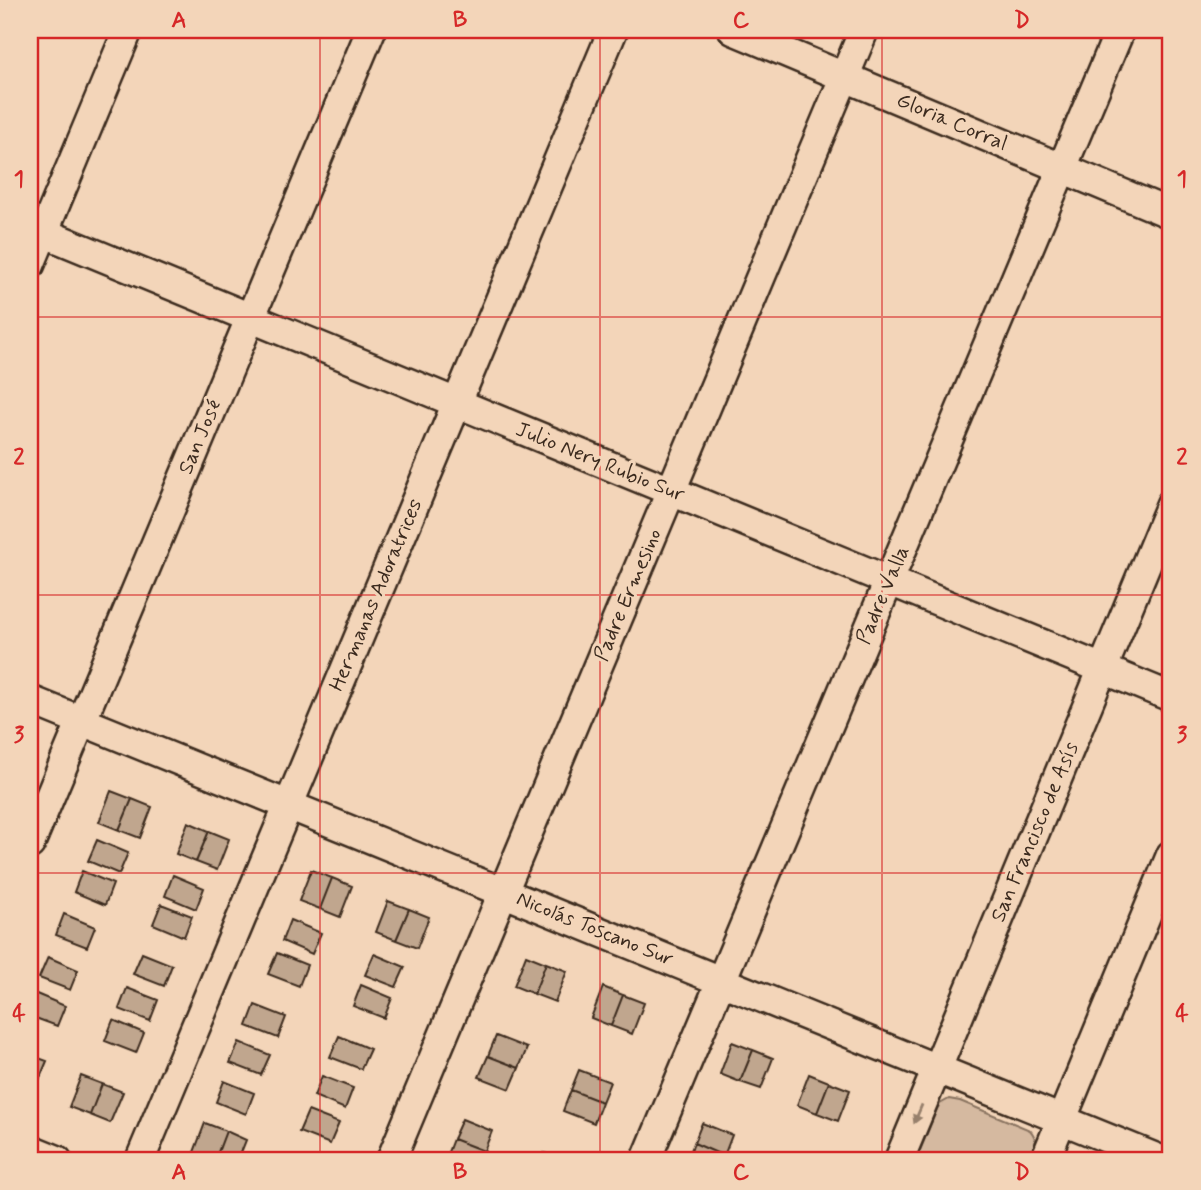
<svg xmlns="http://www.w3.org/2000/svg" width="1201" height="1190" font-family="Mynerve,sans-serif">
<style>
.green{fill:#d5b9a0;stroke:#88725f;stroke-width:2}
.building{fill:#c0a68e;stroke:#3b2a1e;stroke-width:2}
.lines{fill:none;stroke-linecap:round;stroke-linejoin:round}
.minor-casing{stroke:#3b2a1e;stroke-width:33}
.minor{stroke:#f3d5b9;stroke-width:28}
.oneway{fill:#97806c}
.grid{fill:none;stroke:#d62828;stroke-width:2;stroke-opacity:0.55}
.labels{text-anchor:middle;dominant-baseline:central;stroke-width:6;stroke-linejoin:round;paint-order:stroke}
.street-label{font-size:21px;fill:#3b2a1e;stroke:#f3d5b9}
.neatline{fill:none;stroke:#d62828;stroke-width:2.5}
.grid-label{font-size:23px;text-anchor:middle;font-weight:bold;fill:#d62828}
</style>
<rect width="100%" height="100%" fill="#f3d5b9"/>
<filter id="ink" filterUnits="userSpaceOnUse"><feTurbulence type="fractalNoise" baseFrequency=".0143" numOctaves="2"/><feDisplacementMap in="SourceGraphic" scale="14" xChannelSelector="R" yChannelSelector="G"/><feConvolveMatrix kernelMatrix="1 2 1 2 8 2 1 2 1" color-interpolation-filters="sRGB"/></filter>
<g filter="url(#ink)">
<path class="green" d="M949,1099L960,1101L1030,1130C1039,1140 1035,1149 1030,1160H916L937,1109L940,1104Z"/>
<path class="building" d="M111,791L132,799L119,830L99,822Z
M132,799L152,807L140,838L119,830Z
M188,822L209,831L196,862L176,854Z
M209,831L229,839L217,870L196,862Z
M97,840L128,853L119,874L88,861Z
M311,870L332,878L320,909L299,901Z
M82,871L113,884L105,905L74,892Z
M173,875L204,888L196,909L165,896Z
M332,878L352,886L340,917L320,909Z
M388,901L409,909L396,940L376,932Z
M161,904L192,916L184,937L153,924Z
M409,909L429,917L417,948L396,940Z
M64,914L95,927L87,947L56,935Z
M290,920L321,933L312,954L282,941Z
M142,953L172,965L164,986L133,974Z
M277,953L307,965L299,986L268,974Z
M374,954L405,967L396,987L365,975Z
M526,955L546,963L534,994L514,986Z
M48,957L78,970L70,990L39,978Z
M546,963L567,971L555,1002L534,994Z
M361,985L392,998L384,1018L353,1006Z
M603,987L623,995L611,1026L591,1018Z
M127,988L158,1000L150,1021L119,1009Z
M34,993L65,1006L57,1026L30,1016V1004Z
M623,995L644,1003L632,1034L611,1026Z
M255,1005L286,1017L278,1038L247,1026Z
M113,1020L144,1033L136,1053L105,1041Z
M339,1036L370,1049L361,1069L330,1057Z
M496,1036L527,1048L519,1068L488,1056Z
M239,1042L270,1055L261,1075L230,1063Z
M732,1042L753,1050L740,1082L720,1074Z
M753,1050L773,1058L761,1089L740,1082Z
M30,1055L47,1061L34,1092L30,1090Z
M488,1056L519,1068L510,1089L479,1077Z
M579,1070L610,1082L602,1102L571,1090Z
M809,1074L829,1082L817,1113L797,1105Z
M81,1076L102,1084L90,1115L69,1107Z
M322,1076L353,1088L345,1109L314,1096Z
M224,1081L254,1093L246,1114L216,1102Z
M829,1082L850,1090L838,1121L817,1113Z
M102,1084L123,1092L110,1123L90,1115Z
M571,1090L602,1102L594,1123L563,1111Z
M308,1111L339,1123L330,1144L299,1132Z
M462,1119L492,1131L484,1151L453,1139Z
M205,1123L226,1131L215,1160H208L193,1155Z
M702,1123L732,1135L724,1156L694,1143Z
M226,1131L246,1140L238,1160H215Z
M453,1139L484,1151L481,1160H445Z
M694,1143L724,1156L722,1160H687Z
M544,1153L563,1160H541Z
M282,1155L296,1160H279Z"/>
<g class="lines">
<defs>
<path id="minor" d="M733,30L1171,214
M30,227L1171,697
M30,265L128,30
M30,700L1161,1160
M30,844L371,30
M30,1149L57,1160
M140,1160L613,30
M391,1160L864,30
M646,1160L1120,30
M899,1160L1171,504
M1045,1160L1171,855"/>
</defs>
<use href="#minor" class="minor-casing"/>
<use href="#minor" class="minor"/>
</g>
<defs><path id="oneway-solid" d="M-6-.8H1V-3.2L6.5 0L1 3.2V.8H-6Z" transform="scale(1.75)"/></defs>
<use class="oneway" href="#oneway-solid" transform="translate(918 1114) rotate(113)"/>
</g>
<path class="grid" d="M320,30V1160M600,30V1160M882,30V1160M30,317H1171M30,595H1171M30,873H1171"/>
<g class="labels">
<g class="street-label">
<text transform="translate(952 122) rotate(23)">Gloria Corral</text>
<text transform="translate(200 437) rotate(-67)">San José</text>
<text transform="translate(600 462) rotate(22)">Julio Nery Rubio Sur</text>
<text transform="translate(376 595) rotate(-67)">Hermanas Adoratrices</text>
<text transform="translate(628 595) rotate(-67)">Padre Ermesino</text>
<text transform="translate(883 595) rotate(-67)">Padre Valla</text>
<text transform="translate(1035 832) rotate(-67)">San Francisco de Asís</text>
<text transform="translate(595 929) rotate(22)">Nicolás Toscano Sur</text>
</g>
</g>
<rect width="1201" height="1190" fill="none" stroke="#f3d5b9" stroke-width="77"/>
<rect x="38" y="38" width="1124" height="1114" class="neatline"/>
<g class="grid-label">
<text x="179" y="27">A</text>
<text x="460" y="27">B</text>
<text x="741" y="27">C</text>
<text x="1022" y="27">D</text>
<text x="19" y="186">1</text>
<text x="1182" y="186">1</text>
<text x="19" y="464">2</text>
<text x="1182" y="464">2</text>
<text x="19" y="742">3</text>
<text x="1182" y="742">3</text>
<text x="19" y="1020">4</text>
<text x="1182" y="1020">4</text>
<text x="179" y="1179">A</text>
<text x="460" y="1179">B</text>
<text x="741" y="1179">C</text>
<text x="1022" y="1179">D</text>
</g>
</svg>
